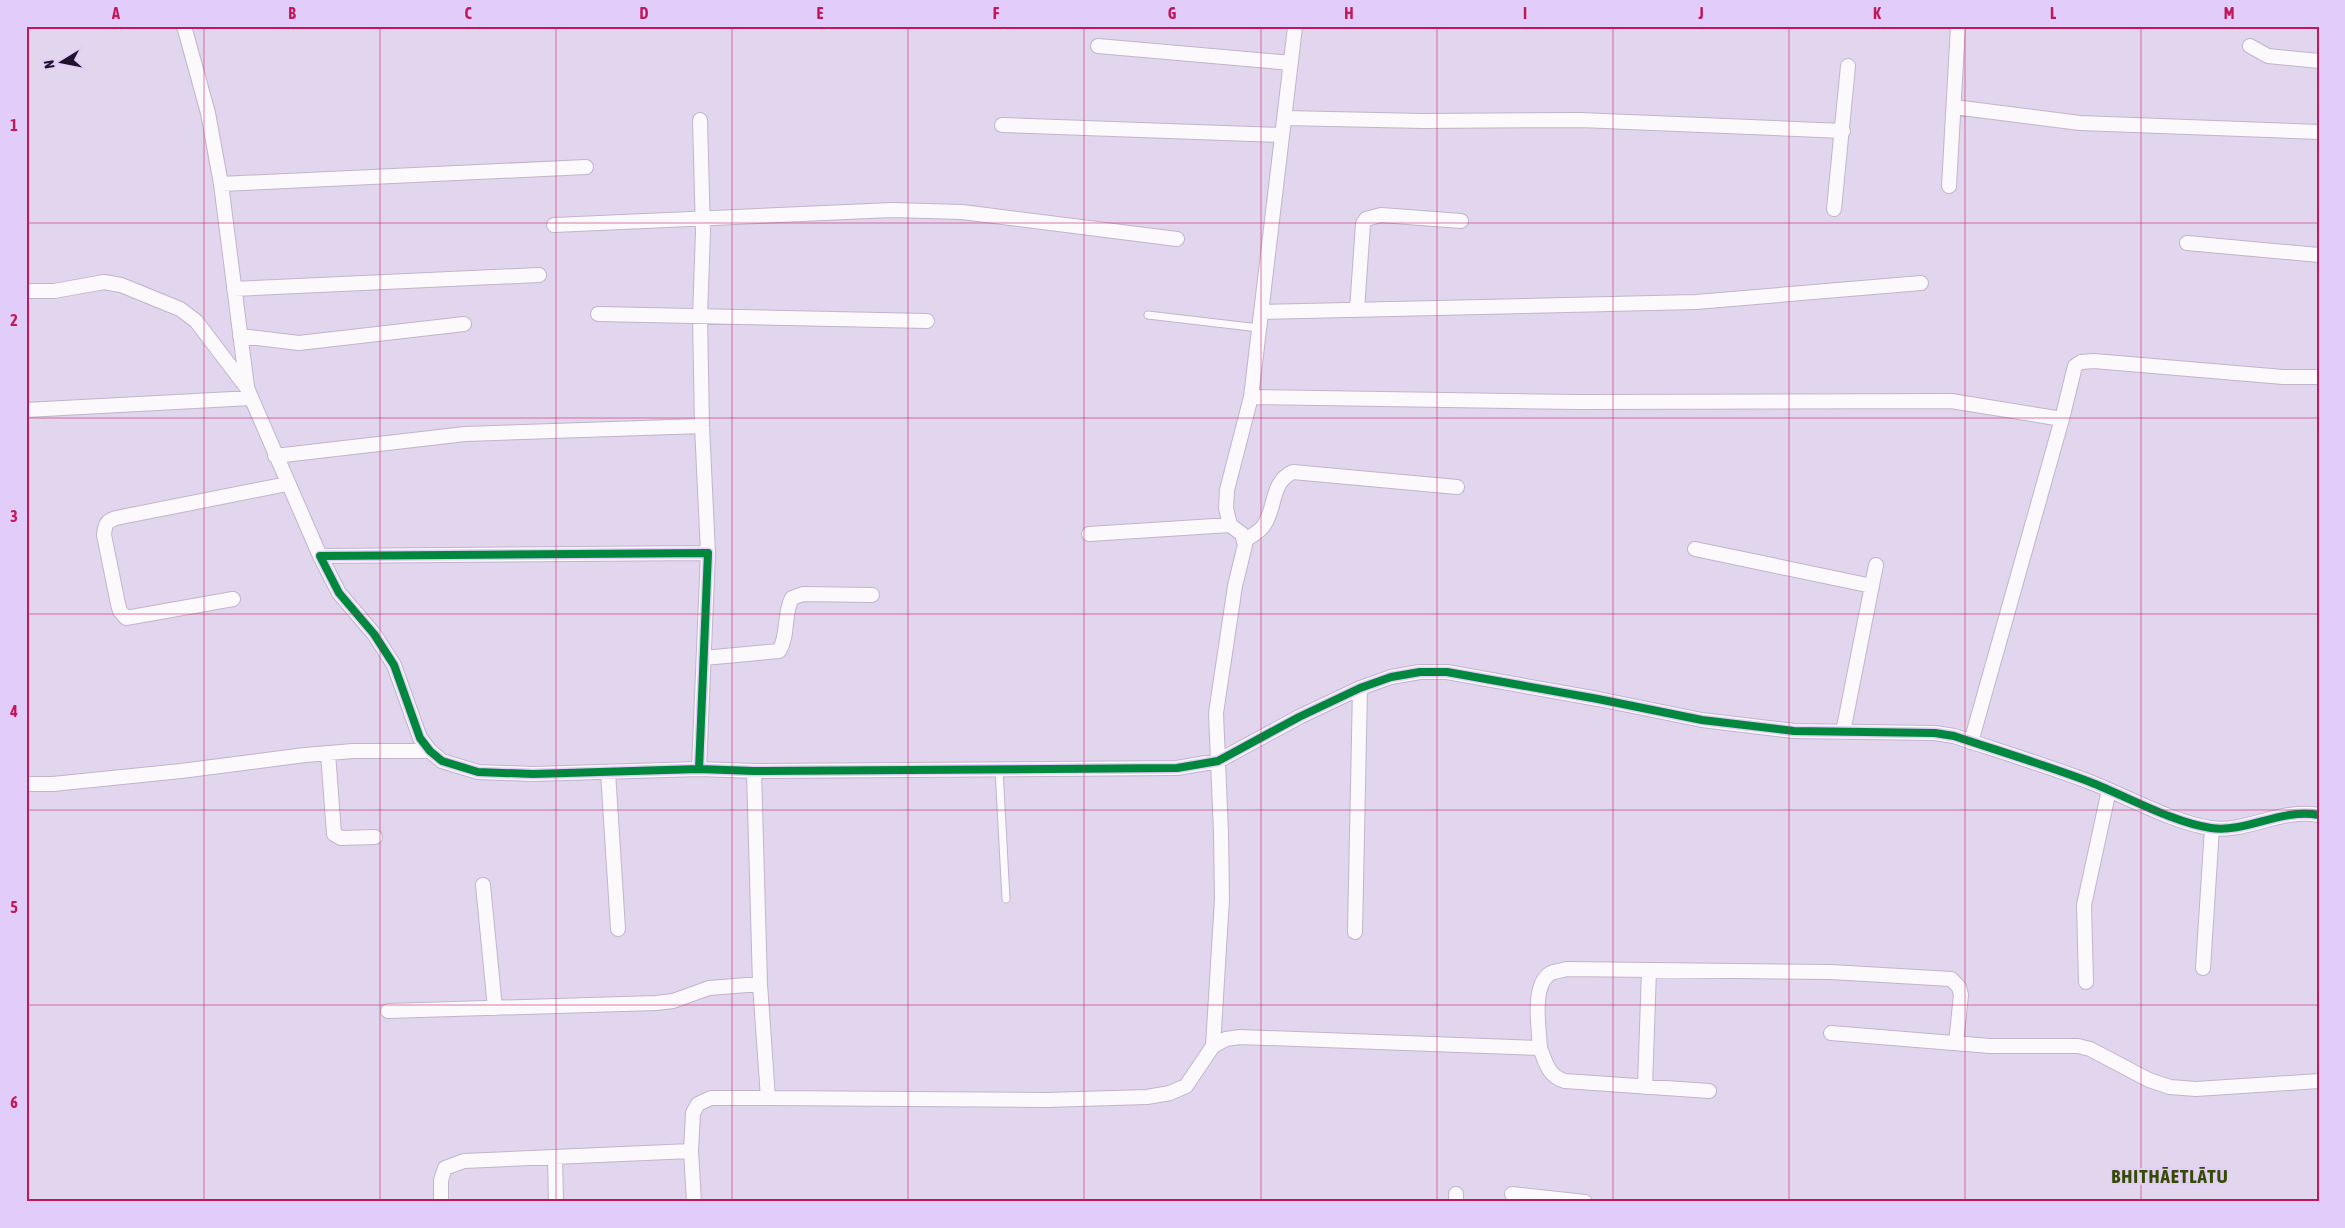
<svg xmlns="http://www.w3.org/2000/svg" width="2345" height="1228" font-family="'Asap Condensed',sans-serif">
<style>
.lines{fill:none;stroke-linecap:round;stroke-linejoin:round}
.service-casing{stroke:#c1b4cd;stroke-width:9}
.minor-casing{stroke:#c1b4cd;stroke-width:16}
.service{stroke:#fbf9fc;stroke-width:7}
.minor{stroke:#fbf9fc;stroke-width:14}
.cycleway-casing{stroke:#e2ccf9;stroke-width:11}
.cycleway{stroke:#00873e;stroke-width:8}
.grid{fill:none;stroke:#c2185b;stroke-width:1;stroke-opacity:0.55}
.labels{text-anchor:middle;dominant-baseline:central;stroke-width:4;stroke-linejoin:round;paint-order:stroke}
.district-label{font-size:19px;font-weight:bold;letter-spacing:1px;fill:#354c00;stroke:#e2ccf9}
.neatline{fill:none;stroke:#c2185b;stroke-width:2}
.grid-label{font-size:16px;text-anchor:middle;font-weight:bold;fill:#c2185b}
</style>
<rect width="100%" height="100%" fill="#e2d6ee"/>
<g class="lines">
<defs>
<path id="service" d="M1148,315L1259,328
M999,769L1006,899"/>
<path id="minor" d="M184,26L208,113L221,184L247,387
M1098,46L1291,63
M2250,46L2268,56L2319,61
M1954,107L2080,123L2319,132
M1284,118L1423,121L1580,120L1843,131
M700,120L703,232L700,316L702,426L708,553
M1002,125L1282,135
M221,184L586,167
M1949,186L1958,26
M1834,209L1848,66
M554,225L892,210L962,212L1177,239
M2187,243L2319,255
M234,289L539,275
M26,291H54L104,282L121,285L180,309L196,321L247,388L320,556
M1357,310L1363,224L1366,219L1381,215L1461,221
M1261,312L1696,302L1921,283
M598,314L927,321
M240,336L299,343L464,324
M1251,397L1579,402L1951,401L2062,419L1971,742
M26,410L251,398
M2062,419L2075,366L2081,362L2094,361L2283,377H2319
M275,456L465,434L702,426
M1089,534L1230,525
M1245,540C1251,536 1260,532 1264,525C1276,508 1271,481 1293,472L1457,487
M1695,549L1872,586
M233,599L126,618L120,611L118,604L104,535C105,525 106,521 116,518L287,484
M704,658L779,651C789,635 783,615 792,598L803,594L872,595
M1843,732L1876,565
M328,753L334,834L341,838L375,837
M699,769L708,553L320,556L339,593L374,634L394,665L420,738L430,751L442,761L478,772L533,774L699,769L754,771L1177,768L1218,761L1299,717L1360,688L1391,677L1420,672H1447L1598,699L1702,720L1794,731L1935,733L1954,736C1999,751 2045,765 2090,782C2126,796 2174,823 2211,828C2247,833 2280,808 2319,815
M754,771L760,984L768,1098L1046,1100L1147,1097L1170,1093L1186,1086L1213,1046L1226,1039L1240,1037L1540,1048C1539,1028 1531,984 1551,973C1555,971 1562,971 1566,969L1831,972L1951,979L1959,987L1961,995L1956,1043
M608,772L618,929
M26,784H53L181,771L305,755L353,751H430
M483,885L495,1008
M1355,932L1360,688
M2203,968L2212,828
M2086,982L2084,905L2109,790
M388,1011L656,1003L673,1001L709,988L760,984
M1831,1033L1990,1046H2078L2090,1049L2149,1080L2170,1087L2196,1089L2319,1081
M1213,1046L1222,899L1221,833L1216,713L1235,586L1245,545L1242,534L1230,525L1226,508L1227,490L1251,397L1295,27
M1540,1048C1546,1063 1548,1076 1565,1081L1709,1091
M1645,1087L1649,970
M555,1157L556,1202
M1512,1194L1585,1202
M441,1202V1180L445,1168L464,1161L691,1151
M694,1202L691,1151L693,1113L698,1104L711,1098H768
M1456,1202V1194"/>
</defs>
<use href="#service" class="service-casing"/>
<use href="#minor" class="minor-casing"/>
<use href="#service" class="service"/>
<use href="#minor" class="minor"/>
<defs>
<path id="cycleway" d="M699,769L708,553L320,556L339,593L374,634L394,665L420,738L430,751L442,761L478,772L533,774L699,769L754,771L1177,768L1218,761L1299,717L1360,688L1391,677L1420,672H1447L1598,699L1702,720L1794,731L1935,733L1954,736C1999,751 2045,765 2090,782C2126,796 2174,823 2211,828C2247,833 2280,808 2319,815"/>
</defs>
<use href="#cycleway" class="cycleway-casing"/>
<use href="#cycleway" class="cycleway"/>
</g>
<path class="grid" d="M204,26V1202M380,26V1202M556,26V1202M732,26V1202M908,26V1202M1084,26V1202M1261,26V1202M1437,26V1202M1613,26V1202M1789,26V1202M1965,26V1202M2141,26V1202M26,223H2319M26,418H2319M26,614H2319M26,810H2319M26,1005H2319"/>
<g class="labels">
<g class="district-label">
<text x="2170" y="1176">BHITHĀETLĀTU</text>
</g>
</g>
<rect width="2345" height="1228" fill="none" stroke="#e2ccf9" stroke-width="55"/>
<g transform="translate(62 62) rotate(260)" stroke="#e2ccf9" stroke-width="4" paint-order="stroke">
<path d="M0-4L9 19L0 12L-9 19Z" fill="#20112c"/>
<text y="-8" font-size="14" font-weight="bold" text-anchor="middle" fill="#20112c">N</text>
</g>
<rect x="28" y="28" width="2290" height="1172" class="neatline"/>
<g class="grid-label">
<text x="116" y="19">A</text>
<text x="292" y="19">B</text>
<text x="468" y="19">C</text>
<text x="644" y="19">D</text>
<text x="820" y="19">E</text>
<text x="996" y="19">F</text>
<text x="1172" y="19">G</text>
<text x="1349" y="19">H</text>
<text x="1525" y="19">I</text>
<text x="1701" y="19">J</text>
<text x="1877" y="19">K</text>
<text x="2053" y="19">L</text>
<text x="2229" y="19">M</text>
<text x="14" y="131">1</text>
<text x="14" y="326">2</text>
<text x="14" y="522">3</text>
<text x="14" y="717">4</text>
<text x="14" y="913">5</text>
<text x="14" y="1108">6</text>
</g>
</svg>
